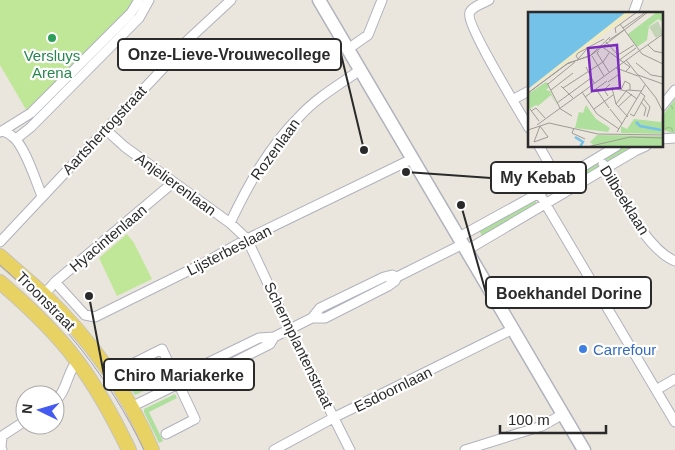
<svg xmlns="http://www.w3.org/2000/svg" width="675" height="450" font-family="Arial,sans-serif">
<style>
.grass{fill:#afdf9c}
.park{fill:url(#park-crowns)}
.pitch{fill:#c0e698}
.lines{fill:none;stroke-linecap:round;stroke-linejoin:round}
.street-casing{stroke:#b0b2bd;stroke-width:11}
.secondary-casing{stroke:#b0b2bd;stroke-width:15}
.primary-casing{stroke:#c3c3c3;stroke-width:16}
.street{stroke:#fff;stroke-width:9}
.secondary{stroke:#fff;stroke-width:12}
.primary{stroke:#e9d264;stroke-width:14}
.tram{stroke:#a0a1b3;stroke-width:1}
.leisure-dot{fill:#2e9e5b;stroke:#fff;stroke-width:2}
.shop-dot{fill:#3f7fe0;stroke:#fff;stroke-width:2}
.labels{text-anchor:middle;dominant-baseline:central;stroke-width:4.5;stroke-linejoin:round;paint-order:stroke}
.leisure-label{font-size:15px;fill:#27864d;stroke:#fff}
.street-label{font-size:15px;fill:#2a2a2a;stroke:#fff}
.shop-label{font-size:15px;fill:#366cbe;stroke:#fff;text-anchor:start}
.inset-river{fill:none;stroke:#75c2e8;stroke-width:2.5}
.inset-road{fill:none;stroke:#9e9b95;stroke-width:1}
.view{fill:#7b2cbf;fill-opacity:0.15;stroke:#7b2cbf;stroke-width:2.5}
.inset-edge{fill:none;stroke:#2a2a2a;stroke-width:2.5}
.leader{fill:none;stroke:#2a2a2a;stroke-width:2}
.callout-dot{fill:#2a2a2a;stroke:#fff;stroke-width:2}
.callout{fill:#fff;stroke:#2a2a2a;stroke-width:2}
.callout-label{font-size:16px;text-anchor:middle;font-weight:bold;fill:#2a2a2a}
</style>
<defs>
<pattern id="park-crowns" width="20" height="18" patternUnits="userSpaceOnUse" patternTransform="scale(1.25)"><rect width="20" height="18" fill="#afdf9c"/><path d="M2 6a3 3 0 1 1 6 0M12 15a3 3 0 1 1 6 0" fill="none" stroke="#97c087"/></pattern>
</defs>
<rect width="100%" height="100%" fill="#ebe6dd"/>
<path class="grass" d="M621,146H637L611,162L607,161L606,159L607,155Z
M596,163L598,164L599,168L570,186L565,183V180Z
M535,200L537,204L483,238L479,230Z
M386,279L392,280L324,316L317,314Z
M263,339L266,343L191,381L182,380Z
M120,364L134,386L137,385L139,390L167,377L168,380L135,395L115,367Z
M175,394L177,398L149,412L163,441L159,443L144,412V409Z"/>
<path class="park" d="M675,99V133C666,133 658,127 662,117C665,111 671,105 675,99Z"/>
<path class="pitch" d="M0,0H137L28,113L0,65Z
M127,234L134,243L152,279L117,296L99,258Z"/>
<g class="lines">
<defs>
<path id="street" d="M489,0C484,3 473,6 470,12C464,22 520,112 529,128
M633,14L638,0
M348,49L368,35L382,0
M514,99L529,91
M661,107L675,90
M105,129L125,147L230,223L247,239L294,339L350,450
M2,131L31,113L131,13L139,0
M0,132L2,131C6,132 10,134 13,137C25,146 36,182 42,196
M16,139L31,127L139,18L149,0
M661,139L675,138
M539,146L561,185
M603,164C620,192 644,248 675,261
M539,193L675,422
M230,223C248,185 269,147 299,117C316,98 339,85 360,70
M459,237L539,193L617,146
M0,242L169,62L176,51L231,0
M467,250L635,151L646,146
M55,282L85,315L95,317L204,263L247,239L412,159
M44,295L55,282L169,186L172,181
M312,318H325L388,286L395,281L397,277L463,244
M130,365L162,349L195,419L166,434
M178,384L185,374L259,338L274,337L312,318L320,308L384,277L392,275L397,277
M656,390L675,379
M55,401C67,392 67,372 77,361
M131,407L178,384L189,385L264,347L270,344L274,337
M2,436L25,421
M2,436L1,447L2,450
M274,450L335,417L513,329
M465,450L542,426L563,414"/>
<path id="secondary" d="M319,0L584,450"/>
<path id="primary" d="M0,256C14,269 29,281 43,294C89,338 128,392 152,450
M0,282C28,306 55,331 77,361C98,389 114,419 129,450"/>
</defs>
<use href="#street" class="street-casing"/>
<use href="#secondary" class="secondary-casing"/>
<use href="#primary" class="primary-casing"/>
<use href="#street" class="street"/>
<use href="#secondary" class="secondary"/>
<use href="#primary" class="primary"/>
<path class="tram" d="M0,265C61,318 109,377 144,450"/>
</g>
<circle class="leisure-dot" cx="52" cy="38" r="5"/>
<circle class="shop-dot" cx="583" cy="349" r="5"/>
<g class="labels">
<g class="leisure-label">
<text x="52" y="55">Versluys<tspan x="52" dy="17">Arena</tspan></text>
</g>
<g class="street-label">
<text transform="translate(104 130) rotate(-47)">Aartshertogstraat</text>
<text transform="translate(275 149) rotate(-54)">Rozenlaan</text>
<text transform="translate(176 184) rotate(36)">Anjelierenlaan</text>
<text transform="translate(625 200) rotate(58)">Dilbeeklaan</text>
<text transform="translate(108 238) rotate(-40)">Hyacintenlaan</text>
<text transform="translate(229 250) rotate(-27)">Lijsterbeslaan</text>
<text transform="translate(46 301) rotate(45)">Troonstraat</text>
<text transform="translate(299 345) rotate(64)">Schermplantenstraat</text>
<text transform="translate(393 389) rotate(-26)">Esdoornlaan</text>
</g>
<g class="shop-label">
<text x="593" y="349">Carrefour</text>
</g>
</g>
<g transform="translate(528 12)">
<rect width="135" height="135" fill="#ebe6dd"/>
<path d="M129,0H135V10L130,7L121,14L119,28L109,35L100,22ZM18,70L21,75L18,78L22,79L30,95L23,83L10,94L8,93L0,98V82ZM134,103L135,122L93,121V114L99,117L106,107L133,110ZM69,123L135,124V135H61L65,133L62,130Z" fill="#afdf9c"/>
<path d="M98,0H106L0,79L14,64Z" fill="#efeac1"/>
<path d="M130,9L135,21L128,26L121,15Z" fill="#c2d4b5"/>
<path d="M58,93L68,107L82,116L80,120L47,116L51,100L55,101Z" fill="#afdf9c"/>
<path d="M0,0H98L0,77Z" fill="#75c2e8"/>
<path class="inset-river" d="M108,110L112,114L133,118M47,125L55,130L52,135"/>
<path class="inset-road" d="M92,12L95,16L118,0M95,16L114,42L135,52M88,21L87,16L109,0M81,28L96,18M78,30L90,43L106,33M120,33L126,39L135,41M73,34L102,55L97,60M71,39L69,41L81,60M111,39L135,22M64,44L76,64M50,47L59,37L71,35M51,48L48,44L50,41L76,27M98,48L128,86L135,100M90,49L108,36M108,51L123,63L135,65M58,55L66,71M88,56L110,64M110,63L135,72M80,70L90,63L92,65M19,71L32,96M20,72L47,50M33,74L45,86M35,76L75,50L81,41M68,77L81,96M23,78L45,61M93,78L97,69L102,72V78M54,80L69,102L91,117M0,81L39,52L63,43L82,25M0,81L40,51L62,44L120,0M80,84L76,78L82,72M57,85L79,69M115,86L122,95L119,105M113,90L118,96L116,104M29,91L63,66M88,92L99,78L114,79M90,95L104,82M31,96L44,104M2,97L11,109M66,97L85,83M82,97L94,112M3,99L8,96L17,106M102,102L106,104L117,84L113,81M100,105L88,92L84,76L98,79L109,87M9,113L111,39M12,114L6,130L20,125L12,114M46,116L44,121L57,127M0,118L21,111L70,122L135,123M89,120L117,73M59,135L102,125L135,126"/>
<path class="view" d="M89,33L92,76L64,79L60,36Z"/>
<rect width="135" height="135" class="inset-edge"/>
</g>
<path class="leader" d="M364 150L341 54M406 172L491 178M461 205L486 293M89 296L104 375"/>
<g class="callout-dot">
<circle cx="364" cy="150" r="5"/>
<circle cx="406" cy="172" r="5"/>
<circle cx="461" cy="205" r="5"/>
<circle cx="89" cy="296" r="5"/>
</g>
<g class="callout">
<rect x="118" y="39" width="223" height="31" rx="5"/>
<rect x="491" y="162" width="95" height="31" rx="5"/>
<rect x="486" y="277" width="165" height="31" rx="5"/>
<rect x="104" y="359" width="150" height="31" rx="5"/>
</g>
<g class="callout-label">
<text x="229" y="60">Onze-Lieve-Vrouwecollege</text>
<text x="538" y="183">My Kebab</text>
<text x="569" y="299">Boekhandel Dorine</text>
<text x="179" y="381">Chiro Mariakerke</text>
</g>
<g transform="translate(40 410) rotate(275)"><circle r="24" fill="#ffffff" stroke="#aaaaaa"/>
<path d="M0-4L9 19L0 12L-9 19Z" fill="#455af0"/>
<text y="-8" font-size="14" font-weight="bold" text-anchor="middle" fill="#2a2a2a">N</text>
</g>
<path d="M500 425v8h106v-8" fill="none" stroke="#2a2a2a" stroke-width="2.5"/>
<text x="508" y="425" font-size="15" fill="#2a2a2a" stroke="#ffffff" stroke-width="4" paint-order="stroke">100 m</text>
</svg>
